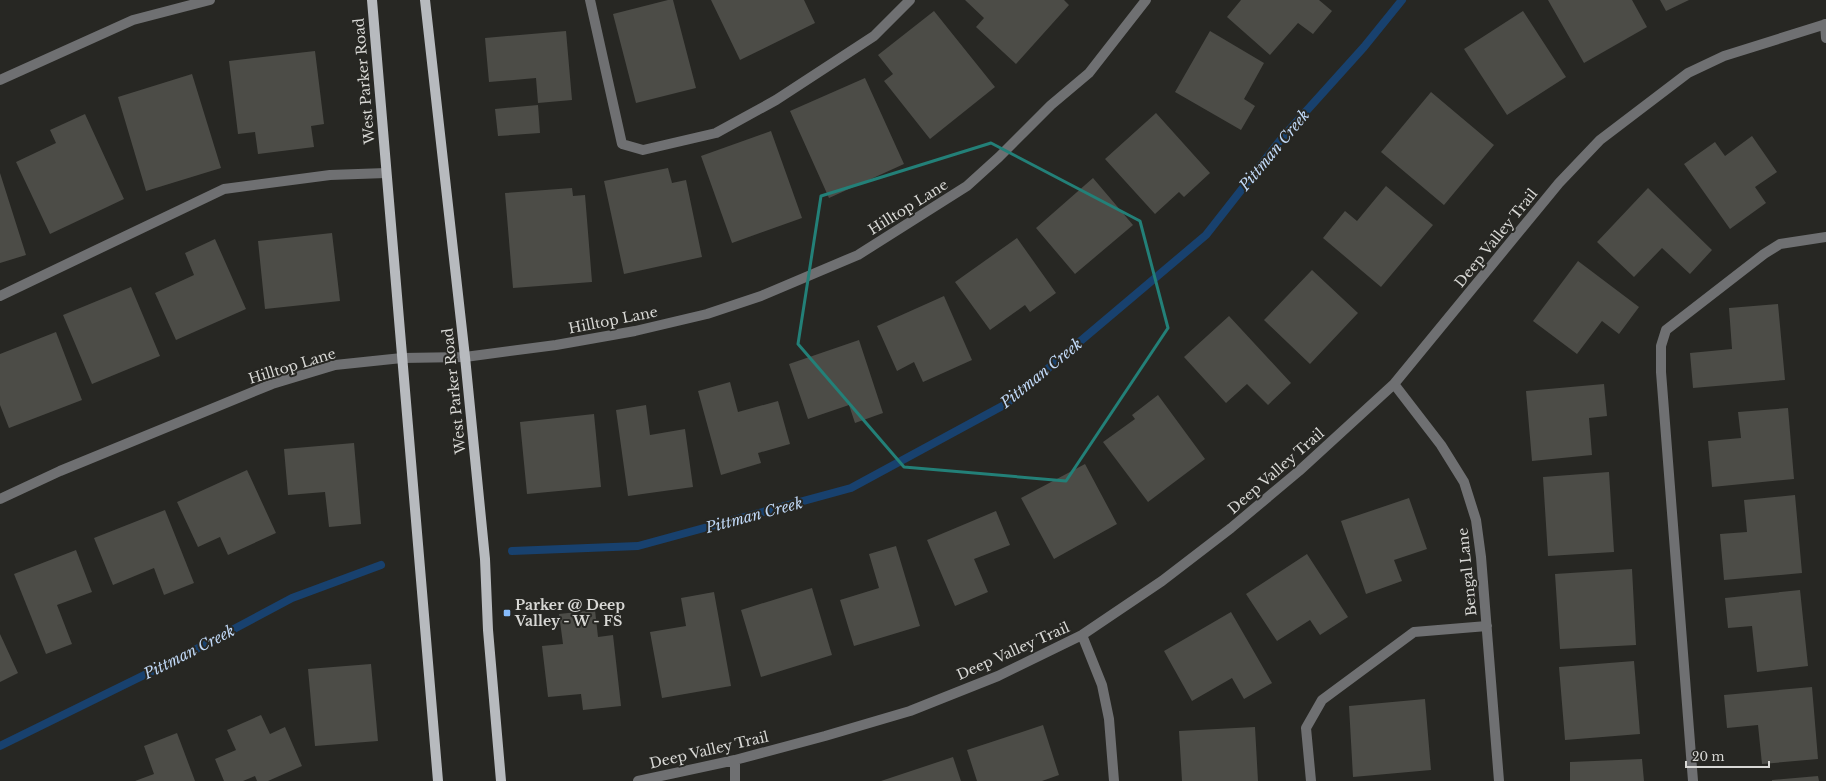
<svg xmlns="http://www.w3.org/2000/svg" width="1826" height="781" font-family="'Libre Baskerville',serif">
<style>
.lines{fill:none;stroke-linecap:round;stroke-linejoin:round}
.stream{stroke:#18416e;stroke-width:8}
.building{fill:#4c4c47}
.minor{stroke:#6f7072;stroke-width:10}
.major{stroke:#b7babe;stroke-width:10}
.marked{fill:none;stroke:#238078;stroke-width:3;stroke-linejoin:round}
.poi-dot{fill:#86bbfb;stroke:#272723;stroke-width:1.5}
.labels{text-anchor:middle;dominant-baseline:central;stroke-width:4;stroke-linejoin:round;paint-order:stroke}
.street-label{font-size:14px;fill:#d8d8d5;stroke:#272723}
.poi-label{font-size:14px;font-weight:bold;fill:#d8d8d5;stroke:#272723;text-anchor:start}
.water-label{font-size:15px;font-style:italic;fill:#c0d8f6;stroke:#272723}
</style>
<rect width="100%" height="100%" fill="#272723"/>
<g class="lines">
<path class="stream" d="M512,551L638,546L851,488L1006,404L1206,235L1282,138L1364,47L1402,0
M0,746L187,654L292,598L381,565"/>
</g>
<path class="building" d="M668,0H673L696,88L636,103L613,14Z
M711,0H804L815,23L740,60Z
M965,0H1064L1069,5L1016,64L976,27L984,18Z
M1241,0H1319L1332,11L1313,34L1298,23L1270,55L1227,17Z
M1548,0H1632L1647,27L1584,63Z
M1660,0H1689L1666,11Z
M934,11L995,87L930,139L884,81L893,74L878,55Z
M1523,11L1566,77L1507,115L1464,49Z
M566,31L572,100L538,103L536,78L489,82L485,38Z
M1210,31L1264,63L1244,99L1255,106L1241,130L1175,92Z
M315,51L324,124L311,126L314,147L258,154L255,132L238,134L229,61Z
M192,74L221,168L146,191L118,97Z
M865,78L904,164L829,198L790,111Z
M1431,92L1494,145L1444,205L1381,152Z
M538,105L540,133L498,136L495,109Z
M1156,113L1210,173L1184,197L1179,192L1155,214L1105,159Z
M85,114L124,199L50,234L16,162L56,143L50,130Z
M771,131L802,218L732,243L701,156Z
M1752,136L1777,172L1755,187L1766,203L1730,229L1684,164L1715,142L1725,156Z
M668,168L672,183L686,180L702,257L624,274L604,181Z
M0,173L26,255L0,263Z
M1093,178L1133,225L1075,274L1036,228Z
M1386,186L1433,225L1381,287L1323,238L1345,211L1357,221Z
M572,188L573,196L585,195L592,282L513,288L505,193Z
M1648,188L1712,250L1690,274L1662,248L1634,277L1597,242Z
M332,233L340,301L265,309L258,241Z
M1017,238L1056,293L1030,312L1025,305L990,330L955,282Z
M215,239L246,309L176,340L155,293L194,275L185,253Z
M1578,261L1639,307L1619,334L1602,321L1577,354L1533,321Z
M1312,270L1358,313L1310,364L1264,320Z
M131,287L160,356L92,384L63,315Z
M944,296L972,360L923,382L914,362L897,371L877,326Z
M1778,304L1785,380L1693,388L1690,353L1732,349L1729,308Z
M1229,316L1291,383L1268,405L1247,384L1226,403L1184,357Z
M56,332L82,400L9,428L0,405V354Z
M859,340L883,413L855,423L849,405L808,419L789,364Z
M730,382L738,412L778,401L790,444L758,453L761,463L721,475L698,391Z
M1604,384L1607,416L1589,418L1592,455L1532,461L1526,391Z
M1158,395L1205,459L1148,502L1103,442L1135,419L1132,415Z
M646,405L650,435L685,429L693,487L628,496L616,410Z
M1788,408L1794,479L1712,487L1708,441L1741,438L1738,412Z
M594,414L601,487L527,494L520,422Z
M354,443L361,524L329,527L325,492L288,495L284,449Z
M1085,464L1117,524L1054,559L1021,498Z
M247,470L276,533L228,555L220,537L198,547L177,502Z
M1609,472L1614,552L1548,556L1543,477Z
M1795,495L1802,573L1724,580L1720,534L1747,532L1744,500Z
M1409,498L1427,549L1394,560L1402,581L1366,594L1341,521Z
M165,510L194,583L164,595L154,568L113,585L94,538Z
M996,511L1010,545L974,559L988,592L955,606L927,540Z
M896,546L920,626L854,646L840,600L879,588L869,554Z
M76,550L92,592L57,605L72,644L46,654L14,574Z
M1307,554L1348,617L1320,635L1310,620L1277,641L1246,594Z
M1632,569L1636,645L1560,649L1555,574Z
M812,588L832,655L761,677L741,610Z
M1800,590L1808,666L1757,672L1752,626L1728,628L1725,598Z
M714,592L731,686L662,698L650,632L686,626L681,598Z
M595,610L598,637L613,635L621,706L583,710L581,694L548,697L542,646L563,644L559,614Z
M1231,612L1272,683L1244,699L1232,678L1192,701L1164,651Z
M0,634L18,673L0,682Z
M1634,661L1640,734L1565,740L1559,667Z
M371,664L378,741L315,746L308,669Z
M1812,687L1818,759L1762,764L1758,725L1727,728L1724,695Z
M1425,699L1431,770L1353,777L1349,706Z
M261,715L270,734L285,727L302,766L268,781H257L255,776L243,781H224L215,759L236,750L227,730Z
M1043,725L1059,775L1042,781H977L967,750Z
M1255,727L1258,781H1182L1179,731Z
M177,733L195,781H135L154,774L144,746Z
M953,757L961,781H881Z
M1642,759L1644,781H1570V762Z
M1818,776L1819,781H1772V780Z"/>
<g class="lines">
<path class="minor" d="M590,0L622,144L643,150L716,133L776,100L874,36L910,0
M1825,24L1826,38
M0,80L133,20L210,0
M0,296L224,189L330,175L386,173
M1394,384L1441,445L1464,482L1476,520L1481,557L1499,781
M0,499L60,471L272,384L335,365L402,358L465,357L556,345L635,331L707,314L761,296L858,255L967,186L999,157L1051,105L1089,73L1146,0
M1082,635L1102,685L1109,719L1114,781
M735,760V781
M638,781L735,760L825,736L910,711L998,676L1082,635L1162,581L1231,528L1299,471L1394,384L1559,183L1600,140L1688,73L1724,56L1826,24
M1311,781L1306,728L1322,700L1414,632L1487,626
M1693,781L1661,372V346L1666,330L1764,254L1780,244L1826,237"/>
<path class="major" d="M372,0L438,781
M425,0L465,357L485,559L488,630L501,781"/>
</g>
<path class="marked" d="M991,143L1140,221L1168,328L1066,481L904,467L798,344L821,196Z"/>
<rect class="poi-dot" x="503" y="609" width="8" height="8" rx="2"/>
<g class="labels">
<g class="street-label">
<text transform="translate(364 81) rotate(-95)">West Parker Road</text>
<text transform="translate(908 207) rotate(-32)">Hilltop Lane</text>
<text transform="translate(1496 238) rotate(-51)">Deep Valley Trail</text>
<text transform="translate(613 320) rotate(-11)">Hilltop Lane</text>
<text transform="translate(292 366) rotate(-17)">Hilltop Lane</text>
<text transform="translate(454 391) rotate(-96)">West Parker Road</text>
<text transform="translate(1276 471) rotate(-41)">Deep Valley Trail</text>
<text transform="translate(1467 572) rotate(-96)">Bengal Lane</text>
<text transform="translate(1013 651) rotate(-24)">Deep Valley Trail</text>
<text transform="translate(709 750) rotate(-13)">Deep Valley Trail</text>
</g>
<g class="poi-label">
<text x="515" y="605">Parker @ Deep<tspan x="515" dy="16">Valley - W - FS</tspan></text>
</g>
<g class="water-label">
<text transform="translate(1274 150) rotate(-50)">Pittman Creek</text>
<text transform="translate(1041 373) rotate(-39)">Pittman Creek</text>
<text transform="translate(754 515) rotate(-15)">Pittman Creek</text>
<text transform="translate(189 652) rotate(-27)">Pittman Creek</text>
</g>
</g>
<path d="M1686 761v6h83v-6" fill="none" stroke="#d8d8d5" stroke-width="2"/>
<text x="1692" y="761" font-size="12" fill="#d8d8d5" stroke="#272723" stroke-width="3" paint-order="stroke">20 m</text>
</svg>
